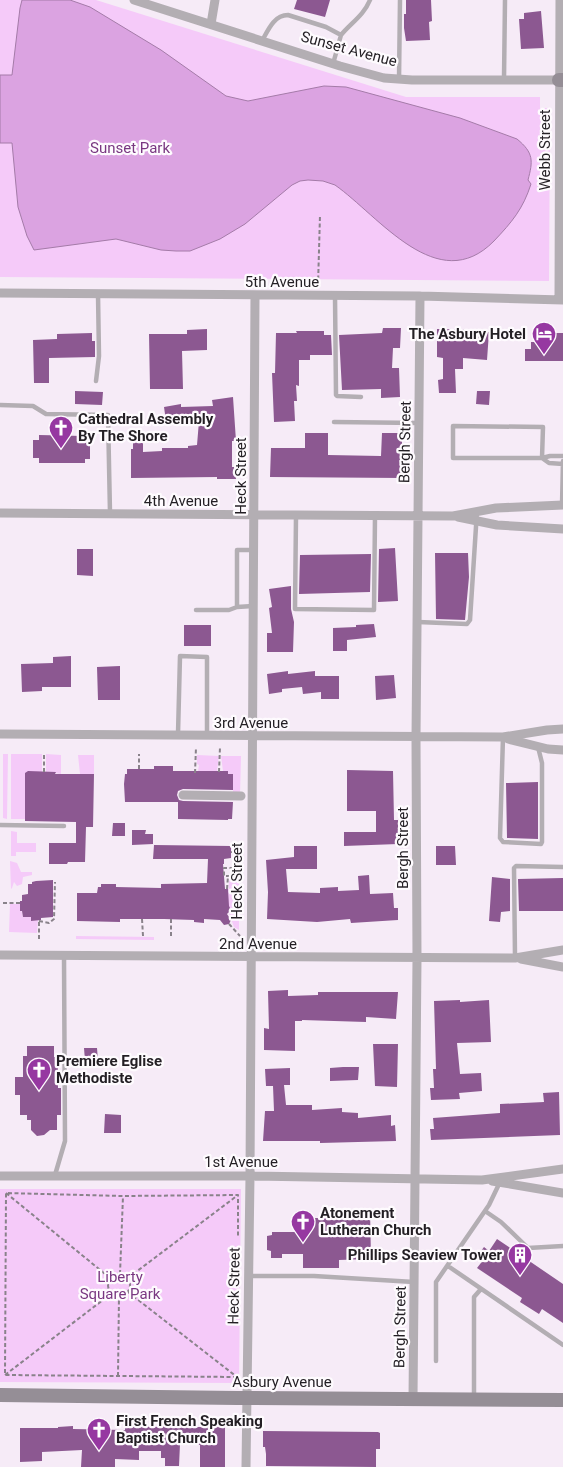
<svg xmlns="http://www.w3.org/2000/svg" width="563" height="1467" font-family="Roboto,sans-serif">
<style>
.green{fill:#f5caf9}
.water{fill:#dba3e1;stroke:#a47ba8}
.building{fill:#8c5891}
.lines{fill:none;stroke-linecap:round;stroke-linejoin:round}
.path{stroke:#89828a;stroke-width:2;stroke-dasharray:4 2.5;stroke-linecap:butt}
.lane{stroke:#b3aeb3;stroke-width:4.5}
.street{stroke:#b3aeb3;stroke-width:9}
.secondary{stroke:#958e96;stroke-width:14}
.labels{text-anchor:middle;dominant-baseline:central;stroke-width:4.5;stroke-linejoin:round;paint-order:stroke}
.street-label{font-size:15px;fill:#231f24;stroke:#fefbfe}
.park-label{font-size:15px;fill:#793781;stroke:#fefbfe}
.poi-label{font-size:15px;font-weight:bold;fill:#231f24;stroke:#fefbfe;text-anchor:start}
</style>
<rect width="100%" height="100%" fill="#f6ebf7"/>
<path class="green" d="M0,0H96L406,97H540V108H550L549,281L0,277Z
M3,754H8L7,819L3,818Z
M11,754H42V772L25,773V819H11Z
M46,754L61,755V774L46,772Z
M78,755H94V774H80Z
M197,755L219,756L217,771H212V773L198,771L199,765L197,764Z
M221,756H241L240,795L233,794V774H228V771H223Z
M11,831L17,832V843H36V852H16V856H11Z
M10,861L17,863L21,872H32V875L23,877L22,884L17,886L14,882L12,888L11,889Z
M229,878L239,880V930L234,927L229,913L230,911L228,904Z
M10,904H20L23,917H31V921L38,920L37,933L9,932Z
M76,936L154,937V940L76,939Z
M0,1189H241L239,1383L0,1382Z"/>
<path class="water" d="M22,0H70L90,7L161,50L226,96L248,101L324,86L346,87L460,118L517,139C534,153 533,161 528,180L531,184C523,209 512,222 494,241C438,298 379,216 335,185L323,181L308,180L300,181L292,185L245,224L220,239L190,251H176L161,250L116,239L34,250L27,236L18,207L12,143H0V75H12L20,8Z"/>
<path class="building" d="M297,0H330L325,17L294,9Z
M406,0H431L432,21L429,22L430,40L406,41L404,28V14H406Z
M541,11L544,48L521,49L519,19H524V13Z
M383,328H401L400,348H393L392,368H399L400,397L381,398V389L342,390L339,335L382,333Z
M207,329V350L182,351L183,389H150L149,334H187V330Z
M437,329H463L489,332L487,360L463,358V369H455L456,393H439L438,380L443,379V358L437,357Z
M296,331H324V335H331L332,355H310V360H299V386L296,385L297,401H294L295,421L274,422L272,373H275L276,333H297Z
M92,333V341H95V357L49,358V383H34L33,340L57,339V334Z
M543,333H563V361H525V349H531V342H543Z
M75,391L103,392L102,405L75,404Z
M477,391H490L489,405L476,404Z
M233,397L236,441H232V467H235L236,479H217V477L131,478V449H133V441H143V452L162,451V448H188V446L197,445L199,421H195V417L166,421L164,407L181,404V407L213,406L212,400Z
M305,433H328V455L381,456L382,433H402V478L270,477L271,448H305Z
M39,435L83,436V439H90V459H85V463H39V458H33V440H39Z
M395,548L398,601L378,602L379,549Z
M77,549H93V576L77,575Z
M435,553H468L469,577L465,620L436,619Z
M371,554L370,592L299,594L300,555Z
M291,586V609L294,622L293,652H267V633H272L269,608L272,607L269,589Z
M374,624L376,637L347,640V651H333V628L356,627V625Z
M184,625H211V646H184Z
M71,656V687H42V691L22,692L21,664L53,663V657Z
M120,666V700H98L97,667Z
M288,671V674L315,671V676H339V699H321V692L303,694L302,687L282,689V692L269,694L267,674Z
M394,675L396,698L376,700L375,676Z
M154,766H173V771H228V774H233V790L183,789L178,791L177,795L179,800L183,801L233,802L232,819H228V820L178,819V802H125L124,784L125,774H127V769H154Z
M347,770L393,771L394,820H398V844L344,846V832H376V811H347Z
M28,771L56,772L55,774H94L93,827H86L85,862H68L67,864H49V843H76V822L25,821V773Z
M538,782V839L507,838L506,783Z
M113,823H125V836H112Z
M132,830H146L145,834H153V844L132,845Z
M154,845L231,846V858L224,859V864H223L225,889H228L229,906L231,910L227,914L231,920L229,924L224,925L220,920L204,919V923L194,922V920L164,919H120V922L77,921V893H97L98,887H101V884H116V887L161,888V884L207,883L208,859H153Z
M294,846H317V869H286L288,892L320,893V888L338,887V891L359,890L358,876L369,875L370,894L393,893L394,908H398V920L351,923L350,919L317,922L267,919L268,892L266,860L294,857Z
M436,846H455L456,865H436Z
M492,877L510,879V911L501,912L500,922L489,921Z
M563,878V911H519L518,879Z
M53,880V917L41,918V920L31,921V917H23L22,911H20V901H22V895L28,894V884H32V882L36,881Z
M288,990V996L318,995V992H398L396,1019L366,1017V1022L302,1020V1021H295V1051L264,1050V1028L269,1029L268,991Z
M460,1000V1002L489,1000L491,1042L457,1043L460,1074L481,1073L482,1091L459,1093L460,1099L431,1100L430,1088H434L433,1069H436L434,1001Z
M373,1044H398L397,1087L375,1086Z
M27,1046H54V1057H58V1088H61V1115H57V1130H50L44,1135L37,1136L31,1130V1120H27V1115H20V1095H15V1077H23V1056H27Z
M84,1048H97L98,1061H85Z
M343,1067H359L358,1080L330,1081V1068Z
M290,1068V1085H284L286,1105H312V1110L342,1108V1112L358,1113V1118L391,1115V1126L395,1125L396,1141L320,1143V1141H263L265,1111H274L273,1086H266L265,1069Z
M559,1092L560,1135L431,1140L430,1129H434L433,1118L500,1113V1104L544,1102L543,1093Z
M105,1114L121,1115V1133H104Z
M343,1209H370L371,1259L339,1260V1268H303V1254H282V1258H271V1251L267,1250V1236L272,1235V1232H308V1226H314V1218H343Z
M497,1239L563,1284V1323L542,1309L539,1314L520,1302L522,1298L477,1268L484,1259L478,1255L484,1247L489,1251Z
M225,1425V1467H200V1445L180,1444L179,1466H165V1458H161V1451H139V1460L115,1459V1467H81L82,1450L42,1452V1461L20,1462V1428H58V1427L73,1426V1429L125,1430V1426L162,1427V1426L199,1427Z
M263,1431L378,1432L380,1433V1449H376V1467L266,1466V1454L265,1447H263Z"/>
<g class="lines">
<path class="path" d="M318,286L320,215
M139,769V754
M44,772V753
M219,772L220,747
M195,773L196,747
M231,852H241
M240,868H224V876H240
M227,889L228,876
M3,903H20
M142,919L143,936
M39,921L49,923L54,919L55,882
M39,922V940
M229,924L240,936
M171,936V919
M6,1193L110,1278
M120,1274L123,1196
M108 1285a11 11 0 1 1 22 0a11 11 0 1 1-22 0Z
M128,1278L238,1195
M128,1292L237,1377
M5,1375L112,1293
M118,1376L119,1296
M237,1377L5,1375L6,1193L123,1196L238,1195V1237"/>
<path class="lane" d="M341,35C351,23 364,15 370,0
M262,41C268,30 274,15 288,15L326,27L341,35L333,64
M504,79L505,0
M399,80L400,0
M335,296L336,395L337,396L361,397
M96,381L99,356L98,294
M0,405L33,406L46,414L108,415L110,513
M334,422L419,423
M453,426L543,427L542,458H453Z
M563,464L549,463L542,458L550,456H563
M562,505L563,461
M296,516L295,609L374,610L375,516
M253,550H237V607L253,606
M196,610H229L237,607
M418,622L467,624L470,620L477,511
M178,734L180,656L207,657V736
M503,737L500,838L503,842L541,844L542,842V763L538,747
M0,825L64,826
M515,957L514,868L516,866L563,867
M55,1175L65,1141L64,956
M485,1211L501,1222L528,1248L563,1246
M448,1266L563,1345
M248,1276H314L414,1282
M436,1361V1282L489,1205L500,1182
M474,1398V1297L481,1289"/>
<path class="street" d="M134,0L340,66L384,78L412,80H559
M211,24L215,0
M0,293L420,296L563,300
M559,300L560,0
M0,513L453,516L496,508L563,505
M458,517L497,525L563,529
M0,734L503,737L547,730L563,729
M508,739L548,749L563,750
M183,795L241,796
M0,955L515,958L563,950
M521,959L563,967
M0,1176H250L482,1180L563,1169
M492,1181L563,1193
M413,1399L417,959L416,738L420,296
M246,1467L250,1176L255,295"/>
<path class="secondary" d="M559,80H563
M0,1395L237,1398L563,1400"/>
</g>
<defs>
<symbol id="hotel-pin" viewBox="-11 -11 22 30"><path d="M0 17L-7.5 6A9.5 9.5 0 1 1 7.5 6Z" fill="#9638a1" stroke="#fefbfe"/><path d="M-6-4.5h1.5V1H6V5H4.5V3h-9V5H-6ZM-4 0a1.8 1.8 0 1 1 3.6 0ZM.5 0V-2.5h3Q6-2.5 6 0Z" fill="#fff"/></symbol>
<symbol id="church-pin" viewBox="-11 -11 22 30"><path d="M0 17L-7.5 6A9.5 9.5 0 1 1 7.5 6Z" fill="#9638a1" stroke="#fefbfe"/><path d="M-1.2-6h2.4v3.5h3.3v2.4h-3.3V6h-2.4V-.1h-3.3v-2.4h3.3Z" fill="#fff"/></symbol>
<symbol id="building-pin" viewBox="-11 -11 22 30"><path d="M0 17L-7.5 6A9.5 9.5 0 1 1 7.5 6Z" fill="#9638a1" stroke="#fefbfe"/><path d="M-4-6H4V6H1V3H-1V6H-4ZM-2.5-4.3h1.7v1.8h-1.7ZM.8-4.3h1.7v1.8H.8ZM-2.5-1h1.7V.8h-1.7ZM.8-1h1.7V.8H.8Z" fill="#fff"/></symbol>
</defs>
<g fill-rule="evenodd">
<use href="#hotel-pin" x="530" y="320" width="28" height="38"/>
<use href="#church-pin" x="47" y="414" width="28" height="38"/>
<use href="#church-pin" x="25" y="1056" width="28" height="38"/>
<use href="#church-pin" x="289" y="1208" width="28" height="38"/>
<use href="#building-pin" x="506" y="1241" width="28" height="38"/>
<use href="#church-pin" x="85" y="1416" width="28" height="38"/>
</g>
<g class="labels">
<g class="street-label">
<text transform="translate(349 49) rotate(15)">Sunset Avenue</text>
<text transform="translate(545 150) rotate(-90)">Webb Street</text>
<text x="282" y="282">5th Avenue</text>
<text transform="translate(405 442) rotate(-89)">Bergh Street</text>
<text transform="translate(241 476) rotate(-90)">Heck Street</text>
<text x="181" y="501">4th Avenue</text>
<text x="251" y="723">3rd Avenue</text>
<text transform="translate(403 848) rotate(-90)">Bergh Street</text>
<text transform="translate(237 881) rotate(-90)">Heck Street</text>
<text x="258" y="944">2nd Avenue</text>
<text x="241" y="1162">1st Avenue</text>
<text transform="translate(234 1286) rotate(-89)">Heck Street</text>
<text transform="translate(400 1327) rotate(-89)">Bergh Street</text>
<text x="282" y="1382">Asbury Avenue</text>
</g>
<g class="park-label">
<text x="130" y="148">Sunset Park</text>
<text x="120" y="1277">Liberty<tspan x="120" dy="17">Square Park</tspan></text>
</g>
<g class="poi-label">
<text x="526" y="334" text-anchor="end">The Asbury Hotel</text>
<text x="78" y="419">Cathedral Assembly<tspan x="78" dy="17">By The Shore</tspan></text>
<text x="56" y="1061">Premiere Eglise<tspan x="56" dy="17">Methodiste</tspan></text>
<text x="320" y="1213">Atonement<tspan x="320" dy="17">Lutheran Church</tspan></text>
<text x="502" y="1255" text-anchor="end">Phillips Seaview Tower</text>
<text x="116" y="1421">First French Speaking<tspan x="116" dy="17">Baptist Church</tspan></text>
</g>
</g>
</svg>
